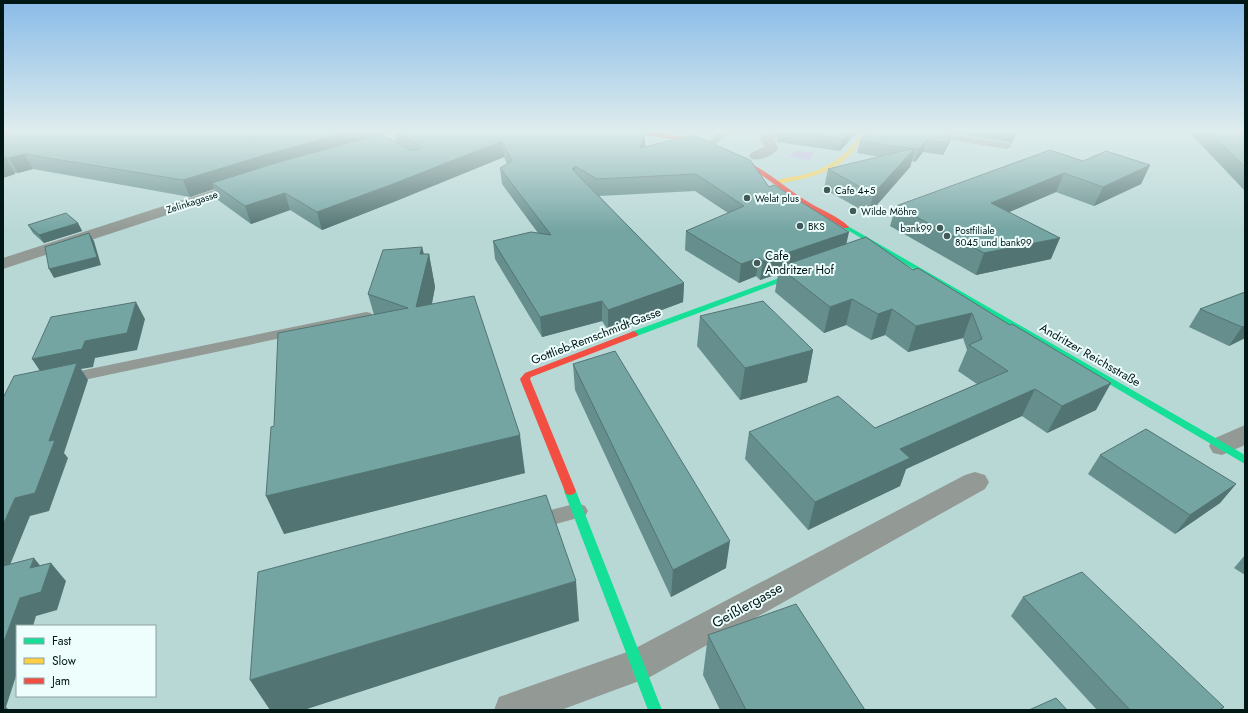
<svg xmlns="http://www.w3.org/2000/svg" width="1248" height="713" font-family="Jost,sans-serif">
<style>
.green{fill:#c1b0e3}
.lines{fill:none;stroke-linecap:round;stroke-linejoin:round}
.lane{fill:#939a95;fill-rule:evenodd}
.street{fill:#939a95;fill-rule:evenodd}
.fast{fill:#16e098;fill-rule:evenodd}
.slow{fill:#ffcf43;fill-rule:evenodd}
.jam{fill:#f24e42;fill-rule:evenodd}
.tram{stroke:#889895;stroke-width:1}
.wall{fill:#658e8c}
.shaded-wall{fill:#527472}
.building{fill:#75a5a3;stroke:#527472}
.poi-dot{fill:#415b59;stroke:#edfefd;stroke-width:1.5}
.labels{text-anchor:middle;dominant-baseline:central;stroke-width:4;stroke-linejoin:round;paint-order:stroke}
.far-poi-label{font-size:10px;fill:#011716;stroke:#edfefd;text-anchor:start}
.far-street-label{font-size:10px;fill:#011716;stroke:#edfefd}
.poi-label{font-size:12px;fill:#011716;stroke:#edfefd;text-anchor:start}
.street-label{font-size:12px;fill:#011716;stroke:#edfefd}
.near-street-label{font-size:14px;fill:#011716;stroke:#edfefd}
</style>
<rect width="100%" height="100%" fill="#b8d8d6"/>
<path class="green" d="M795,150L815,153L810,160L790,157Z"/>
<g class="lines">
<path class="lane" d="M722,130H731L712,148H706V144Z
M904,130H923L1007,143L1012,146L1007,149L908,133Z
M366,312L371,313L373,316L371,319L65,384L59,383L57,379L59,375L65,374Z
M578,503L585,506L588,511L585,516L534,530L527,528L524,522L527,516Z"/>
<path class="street" d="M771,130H786L774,139L778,149C773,156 759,161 751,159L749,156L751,153L764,147L760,138Z
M244,180L249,182L252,185L249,188L3,269V258Z
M1245,425V445L1222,455L1213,453L1209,446L1213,439Z
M975,472L985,475L989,482L985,489L650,677L561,710H494L499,697L630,651L965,475Z"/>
<path class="fast" d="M846,225L1245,455V464L844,228L843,227Z
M801,270H807L808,272L637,336L634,337L630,334L631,332Z
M570,487L574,488L576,491L662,710H648L564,491L566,488Z"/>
<path class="slow" d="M369,130H384L424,134L427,136L424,138L372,132Z
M864,130H870C863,139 857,149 848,157C829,175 802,179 778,184L775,182C782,177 794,177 802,175C833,167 846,154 864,130Z"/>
<path class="jam" d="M620,130C657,127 721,145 752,164C771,174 787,189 805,200C818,209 839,216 849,227L848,228H844L797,200L754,170L725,155L683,141Z
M634,331L638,334L637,336L531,377L530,379L576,491L574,494L570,495L566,494L520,379L525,373Z"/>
<path class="tram" d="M699,130C723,135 746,137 770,130"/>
</g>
<path class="wall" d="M3,130H384L385,136L396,142L393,130H645V144L644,147L769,187L846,244L913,270L918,268L1096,410L1047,433L1022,416L906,469L900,486L808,530L745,459L749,432L875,428L977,384L958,371L967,350L963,338L908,352L885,335L871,340L846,325L824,333L775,292L778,274L760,280L756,276L739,283L685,250L686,231L728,213L695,191L599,196L684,283L683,302L608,330L602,321L542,337L495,259L493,241L538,233L502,184L500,168L507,164L504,157L396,201L322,230L290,210L251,224L218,200L214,189L190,197L33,169L18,173H14L15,174L3,178Z
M778,130H859L840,151L777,142Z
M869,130H1018L1011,144L1007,142L952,133L950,141L943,155L923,152L915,162L912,161L910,167L869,214L824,189L828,169L880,157L857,153L860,141Z
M1187,130H1245V191Z
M1083,161L1150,165L1141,184L1094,206L1056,192L1009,212L1051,259L976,275L890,226L896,206Z
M78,223L82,231L44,243L33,233L28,225Z
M422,247L424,254H429L435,287L432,304L525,473L284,534L274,426L374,315L368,294Z
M1245,292V338L1229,346L1189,327L1200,309Z
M700,316L813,350L807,382L740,400L697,346Z
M573,364L726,568L671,597L575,390Z
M1100,455L1236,484L1220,503L1175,534L1088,474Z
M1245,555V575L1234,568Z
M1023,597L1224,707L1221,710H1097L1011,616Z
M708,635L865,710H720L703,675Z"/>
<path class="shaded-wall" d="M356,130H384L385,137L212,183L214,189L190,197L183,180L268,154Z
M645,130V144L640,164V148Z
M851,130H859L840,151L842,139Z
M953,130L950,141L943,155L947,143Z
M1016,130H1018L1011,144L1015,132Z
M927,140L923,152L915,162L918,150Z
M502,141L504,157L396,201L322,230L317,212Z
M915,148L910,167L869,214L873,194Z
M24,154L33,169L18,173L9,158Z
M6,158L15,174L3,178V159Z
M1150,165L1141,184L1094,206L1103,187Z
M575,166V183L572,169Z
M1064,173L1056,192L984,223L991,203Z
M285,193L290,210L251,224L245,206Z
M78,223L82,231L44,243L39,235Z
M849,232L845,250L779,267L778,274L760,280L763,261Z
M89,233L94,241L101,265L54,278L49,269Z
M1060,238L1051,259L976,275L984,253Z
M422,247L426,265L429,254L435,287L424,342L416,307L420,254Z
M759,258L756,276L739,283L741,264Z
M684,283L683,302L608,330V310Z
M852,299L846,325L824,333L830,307Z
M602,301V321L542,337L540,317Z
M136,302L145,319L137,350L95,358L93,367L81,369L88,380L64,453L68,458L49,511L30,516L3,582V525L15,498L44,377L32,359L85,341Z
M892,309L885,335L871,340L878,314Z
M972,313L963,338L908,352L916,326Z
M1245,326V338L1229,346L1242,327Z
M813,350L807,382L740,400L745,368Z
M1111,383L1096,410L1047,433L1062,406Z
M1035,389L1022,416L906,469L900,486L808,530L815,502L900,449Z
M520,435L525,473L284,534L266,496Z
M1236,484L1220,503L1175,534L1190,515Z
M730,541L726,568L671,597L673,570Z
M34,558L47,574L51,563L66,581L57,610L36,616L33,626H17V673L6,707L9,710H3V644Z
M576,581L579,621L304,710H270L250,680Z"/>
<path class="building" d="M3,130H356L268,154L183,180L24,154L9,158L4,157L6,158L3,159Z
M393,130H645L640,148L693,135L750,160L769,187L774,185L849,232L763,261L759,258L741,264L686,231L744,206L696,174L597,179L575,166L572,169L684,283L608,310L602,301L540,317L493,241L531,232L551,235L500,168L512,161L502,141L393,184L317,212L285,193L245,206L212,183L279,162L382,134L410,150H418L421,147L418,144Z
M779,130H851L842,139Z
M869,130H953L947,143L927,140L918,150L915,149V148L912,149L860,141Z
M1207,130H1245V167Z
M915,148L873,194L828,169Z
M1050,150L1083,161L1106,151L1150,165L1103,187L1064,173L991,203L1060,238L984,253L896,206Z
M66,213L78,223L39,235L28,225Z
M89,233L97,257L49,269L45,247Z
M866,237L913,270L918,268L1010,325L1012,324L1111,383L1062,406L1035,389L900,449L910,458L815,502L749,432L838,396L875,428L1008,371L969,345L982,339L972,313L916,326L892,309L878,314L852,299L830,307L779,267Z
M422,247L420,254H429L416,307L474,296L520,435L266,496L271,427L274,426L278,333L408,308L368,294L383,250Z
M1245,292V326L1242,327L1200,309Z
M763,301L813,350L745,368L700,316Z
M136,302L127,333L85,341L82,349L32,359L51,317Z
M615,351L730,541L673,570L573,364Z
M77,363L49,441L55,440L35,493L15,498L3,525V398L14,376Z
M1146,429L1236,484L1190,515L1100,455Z
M546,495L576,581L250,680L258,572Z
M34,558L30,568L51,563L41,592L20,598L3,644V566Z
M1082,572L1224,707L1219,710H1130L1023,597Z
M796,604L865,710H746L708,635Z
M1056,698L1067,710H1029Z"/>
<linearGradient id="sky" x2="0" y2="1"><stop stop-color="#89bbe8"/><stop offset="0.57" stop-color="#dfeded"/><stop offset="1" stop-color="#dfeded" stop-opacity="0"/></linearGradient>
<rect width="1248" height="230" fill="url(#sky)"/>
<g class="poi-dot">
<circle cx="827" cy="190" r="4"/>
<circle cx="747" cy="198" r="4"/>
<circle cx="853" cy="211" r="4"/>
<circle cx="800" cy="226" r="4"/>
<circle cx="940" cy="228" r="4"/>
<circle cx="947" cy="236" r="4"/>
<circle cx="757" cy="263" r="4"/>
</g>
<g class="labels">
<g class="far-poi-label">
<text x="835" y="190">Cafe 4+5</text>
<text x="755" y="198">Welat plus</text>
<text x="861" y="211">Wilde Möhre</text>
<text x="808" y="226">BKS</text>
<text x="932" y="228" text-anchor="end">bank99</text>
<text x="955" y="230">Postfiliale<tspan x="955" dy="12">8045 und bank99</tspan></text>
</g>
<g class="far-street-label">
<text transform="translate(192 202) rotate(-18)">Zelinkagasse</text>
</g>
<g class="poi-label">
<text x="765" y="256">Cafe<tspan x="765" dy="14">Andritzer Hof</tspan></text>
</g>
<g class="street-label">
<text transform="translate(596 336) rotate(-21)">Gottlieb-Remschmidt-Gasse</text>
<text transform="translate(1090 355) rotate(30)">Andritzer Reichsstraße</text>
</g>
<g class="near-street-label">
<text transform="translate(747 605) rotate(-29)">Geißlergasse</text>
</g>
</g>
<rect width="1248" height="713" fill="none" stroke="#011716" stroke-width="8"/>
<rect x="16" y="625" width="140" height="72" fill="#edfefd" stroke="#8fa2a1"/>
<rect x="24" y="638" width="20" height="6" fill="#16e098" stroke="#8fa2a1"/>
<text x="52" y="645" font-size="12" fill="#011716">Fast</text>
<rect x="24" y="658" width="20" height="6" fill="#ffcf43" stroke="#8fa2a1"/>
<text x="52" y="665" font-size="12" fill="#011716">Slow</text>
<rect x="24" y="678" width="20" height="6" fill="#f24e42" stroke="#8fa2a1"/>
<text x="52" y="685" font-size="12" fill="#011716">Jam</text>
</svg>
